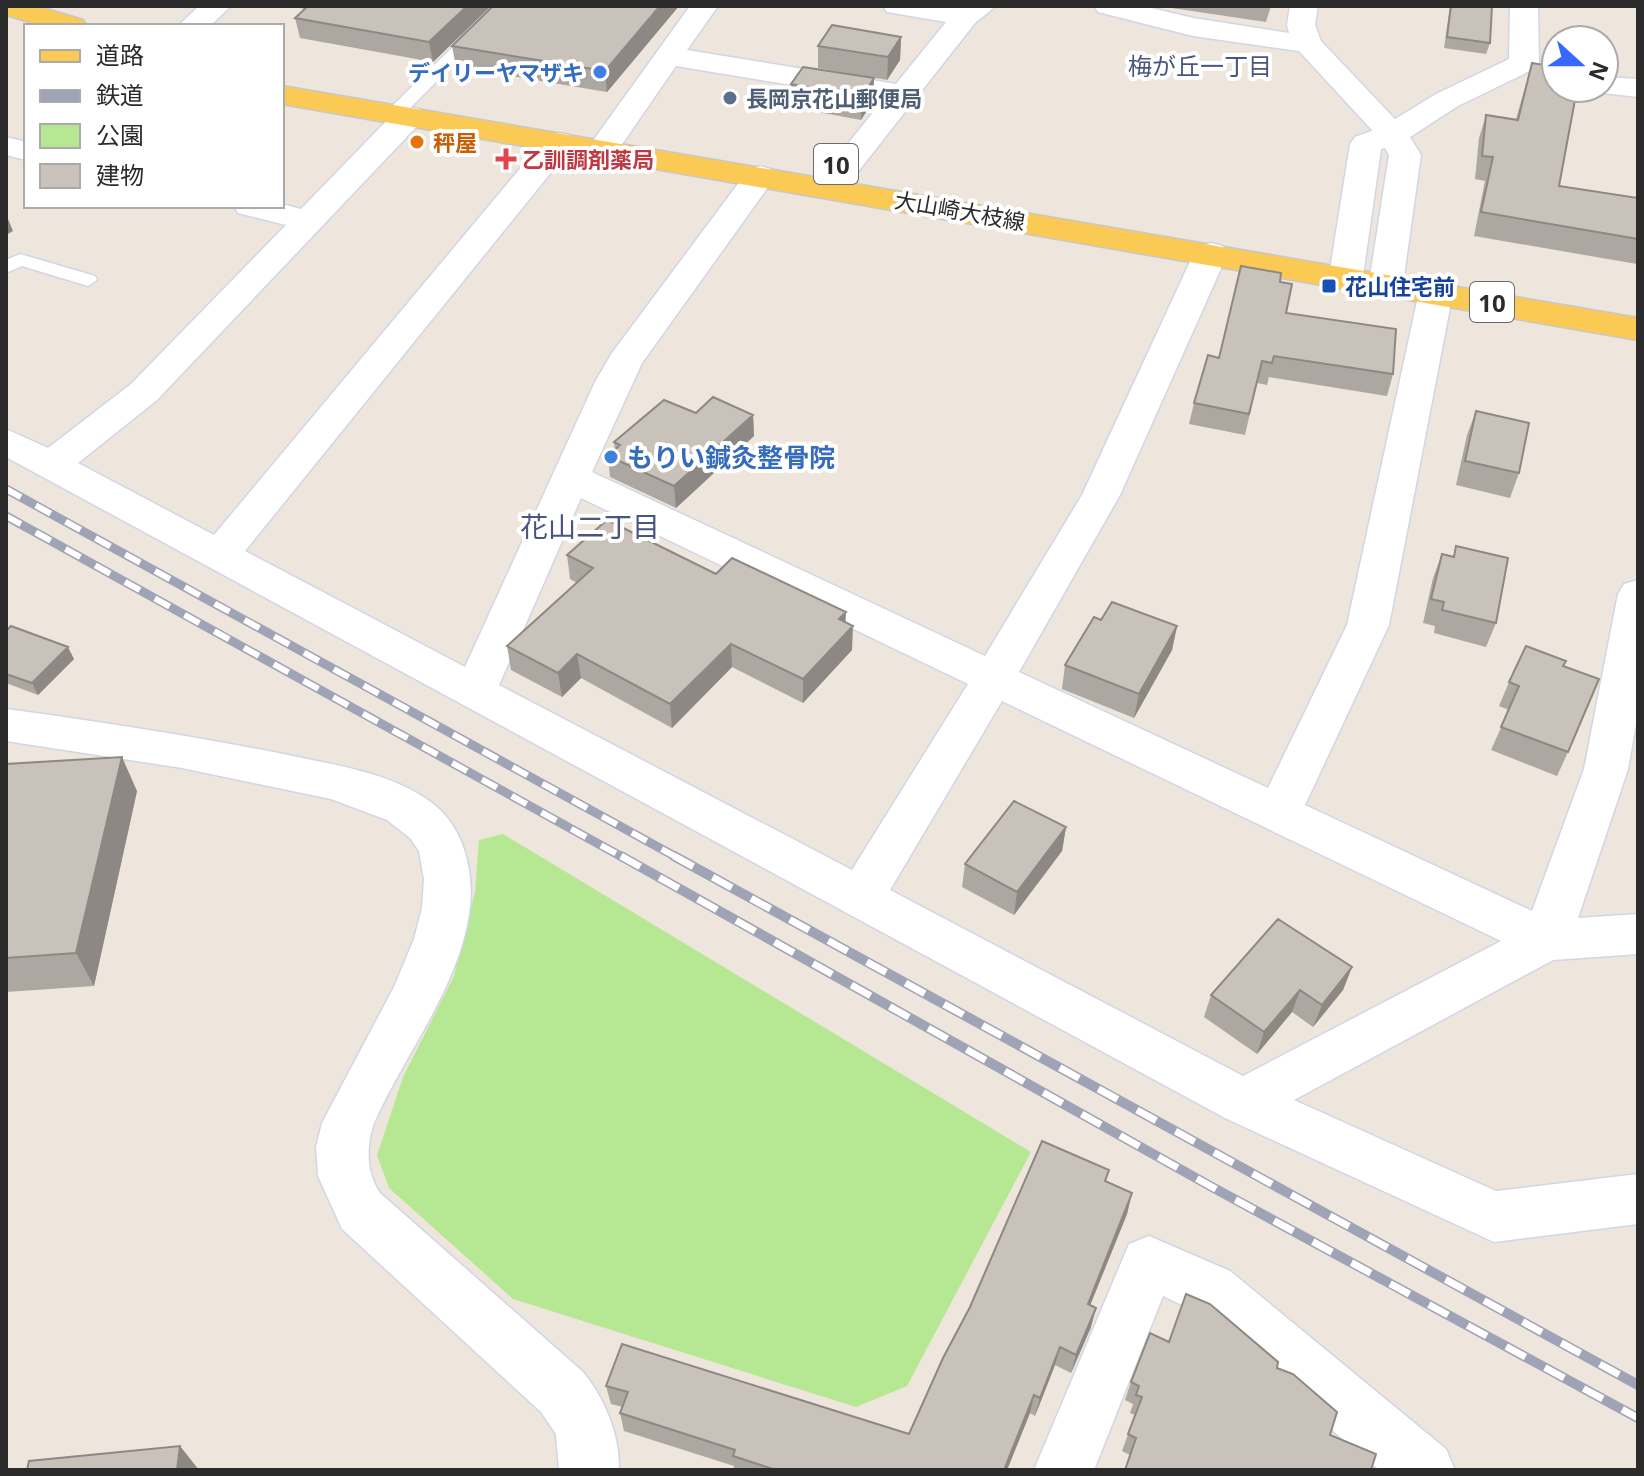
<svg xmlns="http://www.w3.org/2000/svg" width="1644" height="1476" font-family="'Noto Sans','Noto Sans JP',sans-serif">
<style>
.green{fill:#b6e894}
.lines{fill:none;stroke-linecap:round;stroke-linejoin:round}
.lane-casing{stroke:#d1d6e5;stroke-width:3}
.street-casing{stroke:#d1d6e5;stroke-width:3}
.secondary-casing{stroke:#d1d6e5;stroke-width:3}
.primary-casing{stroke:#c8c8c8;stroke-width:3}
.lane{fill:#fff;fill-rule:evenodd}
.street{fill:#fff;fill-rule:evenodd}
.secondary{fill:#fff;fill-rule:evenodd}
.primary{fill:#faca54;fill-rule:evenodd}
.rail-far1-casing{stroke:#9ea3b6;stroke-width:9}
.rail-casing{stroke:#9ea3b6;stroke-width:10}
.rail-far1{stroke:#fff;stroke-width:6;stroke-dasharray:17;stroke-linecap:butt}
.rail{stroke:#fff;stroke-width:7;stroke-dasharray:22;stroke-linecap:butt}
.wall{fill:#ada7a1}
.shaded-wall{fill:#8d8883}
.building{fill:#c9c2bb;stroke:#8d8883;stroke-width:2}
.shop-dot{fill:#3f7fe0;stroke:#fff;stroke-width:3}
.service-dot{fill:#5c6f8a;stroke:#fff;stroke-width:3}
.food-dot{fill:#e8710a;stroke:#fff;stroke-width:3}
.health-dot{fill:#e0444e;stroke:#fff;stroke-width:3}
.transit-dot{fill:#1a4fb4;stroke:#fff;stroke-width:3}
.labels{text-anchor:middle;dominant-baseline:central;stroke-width:8;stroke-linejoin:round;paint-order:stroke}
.far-shop-label{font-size:22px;font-weight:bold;fill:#366cbe;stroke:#fff;text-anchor:end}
.far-service-label{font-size:22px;font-weight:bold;fill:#4e5e75;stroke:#fff;text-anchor:start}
.far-food-label{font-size:22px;font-weight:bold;fill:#c56008;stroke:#fff;text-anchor:start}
.far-health-label{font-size:22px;font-weight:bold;fill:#be3a42;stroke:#fff;text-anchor:start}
.far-street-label{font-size:22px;fill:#2b2b2b;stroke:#fff}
.far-transit-label{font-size:22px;font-weight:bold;fill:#164399;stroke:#fff;text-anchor:start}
.far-neighbourhood-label{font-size:24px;fill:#48557f;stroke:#fff}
.shield{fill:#fff;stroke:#6b6b6b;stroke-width:2}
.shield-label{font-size:24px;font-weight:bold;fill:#2b2b2b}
.shop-label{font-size:26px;font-weight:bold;fill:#366cbe;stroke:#fff;text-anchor:start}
.neighbourhood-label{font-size:28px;fill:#48557f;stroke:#fff}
</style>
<rect width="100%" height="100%" fill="#eee5dc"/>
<path class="green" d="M503,834L1031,1152L907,1386L856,1407L513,1299L389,1188L377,1155L403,1077L454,976L475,892L479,840Z"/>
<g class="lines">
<defs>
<path id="lane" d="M495,6H512L400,118H388L386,114L388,110Z
M20,254L95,276L97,280L88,286L22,266L6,273V260Z"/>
<path id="street" d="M199,6H231L210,26H178Z
M690,6H718L687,50L896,84L946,22L887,12L883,6H996L975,23L857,173L846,176L835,173L830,166L883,100L676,66L614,156L603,158L592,156L587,149Z
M1094,6H1143L1193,18L1289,33L1287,25L1290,6H1318L1315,25L1321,41L1409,134L1404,141L1393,143L1382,141L1299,51L1193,36L1098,12Z
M1604,77L1638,79V97L1593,92L1590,88H1604Z
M409,107L420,109L424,116L420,123L157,400L78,463L214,535L548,135L559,133L570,135L575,142L570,149L245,551L465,667L595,382L612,353L749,169L760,166L771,169L776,176L642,363L592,472L985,656L1082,495L1194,253L1199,246L1211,243L1223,246L1228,253L1120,495L1019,672L1268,788L1347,625L1419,292L1424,285L1436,282L1448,285L1453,292L1389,625L1305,805L1532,911L1584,769L1618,594L1624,584L1638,580V713L1628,769L1578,918L1638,914V954L1553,960L1294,1100L1496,1191L1638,1174V1224L1494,1242L1225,1118L6,457V429L48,448L131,384L286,225L238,213L234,206L282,204L301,209L398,109ZM581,498L968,684L852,870L499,685ZM1002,701L1501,941L1243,1076L890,890Z
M6,137L26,142V160L6,155Z
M6,709C101,722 195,736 288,755C335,765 393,773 432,803C463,826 474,870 470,907C461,985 405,1053 374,1123C366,1147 366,1172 380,1193L583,1372C605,1399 620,1435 619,1470H559L556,1434L541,1412L342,1229L318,1176L316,1147L322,1123L394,987L414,939L422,908L424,879L419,851L410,838L387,820L331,799L182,768L6,741Z
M1149,1236L1230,1271L1446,1449L1455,1470H1379L1190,1309L1163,1296L1094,1470H1034L1129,1244Z"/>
<path id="secondary" d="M1510,6H1538L1539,63L1534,69L1458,106L1410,137L1421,155L1403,283L1398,290L1386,293L1374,290L1369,283L1389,155L1385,148L1381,149L1363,276L1358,283L1346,286L1334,283L1329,276L1350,144L1355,137L1382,127L1436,94L1509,59Z"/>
<path id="primary" d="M6,6H36L83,20L87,26H43L6,15Z
M282,86L1638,318V340L282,104Z"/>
</defs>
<use href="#lane" class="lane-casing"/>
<use href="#street" class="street-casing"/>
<use href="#secondary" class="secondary-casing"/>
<use href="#primary" class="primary-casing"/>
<use href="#lane" class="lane"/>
<use href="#street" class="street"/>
<use href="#secondary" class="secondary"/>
<use href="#primary" class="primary"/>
<defs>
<path id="rail-far1" d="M6,489L678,858
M6,516L624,858"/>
<path id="rail" d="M621,856L1212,1187L1638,1418
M674,856L1638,1385"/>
</defs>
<use href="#rail-far1" class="rail-far1-casing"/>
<use href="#rail" class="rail-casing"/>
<use href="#rail-far1" class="rail-far1"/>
<use href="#rail" class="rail"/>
</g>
<path class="wall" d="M289,6H491L433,62L300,38L295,18L305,9Z
M493,6H679L607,92L456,67L452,46Z
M1158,6H1271L1266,22Z
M1450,6H1492L1490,43L1486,54L1444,48Z
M901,37L900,60L887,80L818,68V46Z
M1532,63L1559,186L1638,239L1637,264L1474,236L1485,181L1475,179L1479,138L1486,115L1516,119Z
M874,78L873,101L861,120L791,107V84Z
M1280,282L1286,313L1393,374L1387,396L1269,377L1267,385L1257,383L1245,435L1189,424L1194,403Z
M1476,411L1519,473L1510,498L1456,485L1467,435Z
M696,413L753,415L754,436L676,508L610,477L608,456L615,450L614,442Z
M1456,546L1496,623L1486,647L1434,633L1435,626L1423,623L1433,578L1442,554L1453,557Z
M567,555L716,574L846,622L852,650L803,703L732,667L672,728L581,678L562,697L511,670L507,646L577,583L570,579Z
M1101,620L1177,626L1172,650L1134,718L1062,689L1065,665Z
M6,631L74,659L38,695L6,683Z
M1564,666L1568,752L1557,776L1491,750L1509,710L1499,706L1509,682Z
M6,764L137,791L94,986L6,992Z
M1066,827L1062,851L1014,915L962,887L965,864Z
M1352,967L1343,990L1313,1027L1292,1012L1257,1054L1204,1017L1211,995Z
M1106,1182L1132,1193L1127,1214L1090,1305L1091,1327L1071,1373L1055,1365L1035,1416L1030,1413L1007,1470H734V1466L624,1431L620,1413L623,1407L611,1404L606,1386L909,1434Z
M1169,1342L1130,1455L1122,1451L1135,1415L1130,1413L1133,1404L1125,1400L1131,1382Z"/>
<path class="shaded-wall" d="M467,6H491L433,62L429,42Z
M660,6H679L607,92L605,71Z
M901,37L900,60L887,80L888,57Z
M874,78L873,101L861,120L862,97Z
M8,219L13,231L6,235V220Z
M753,415L754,436L676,508L674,486Z
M846,612L845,634L853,626L852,650L803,703V679L839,619Z
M1177,626L1172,650L1134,718L1139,694Z
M731,644L732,667L672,728L670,704Z
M68,647L74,659L38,695L32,683Z
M577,654L581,678L562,697L558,673Z
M122,757L137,791L94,986L76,953Z
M1066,827L1062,851L1014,915L1017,892Z
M1352,967L1343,990L1313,1027L1322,1005Z
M1300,990L1292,1012L1257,1054L1264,1032Z
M1132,1193L1127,1214L1083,1323L1088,1304Z
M1096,1308L1091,1327L1071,1373L1076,1355Z
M1060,1347L1055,1365L1035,1416L1040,1398Z
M1034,1395L1030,1413L1007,1470H1004Z
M180,1446L199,1470H177Z"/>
<path class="building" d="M308,6H467L429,42L295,18Z
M493,6H660L605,71L452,46Z
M1451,6H1492L1490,43L1447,37Z
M832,25L901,37L888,57L818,46Z
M1532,63L1556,67V88L1577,89L1559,186L1638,198V239L1481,212L1493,157L1482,156L1486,115L1518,120Z
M803,67L874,78L862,97L791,84Z
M1241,266L1281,273L1280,282L1292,284L1286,313L1396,329L1393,374L1274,356L1272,363L1262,361L1249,414L1194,403L1208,355L1219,358Z
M713,397L753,415L674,486L608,456L620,445L614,442L664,400L696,413Z
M1476,411L1529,423L1519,473L1465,461Z
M607,520L716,574L732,558L846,612L839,619L853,626L803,679L731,644L670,704L577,654L558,673L507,646L593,568L567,555Z
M1456,546L1508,558L1496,623L1442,610L1444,602L1431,599L1442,554L1454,557Z
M1112,602L1177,626L1139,694L1065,665L1094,617L1101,620Z
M11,626L68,647L32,683L6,674V631Z
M1526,646L1566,661L1563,666L1599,679L1568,752L1501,727L1519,686L1509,682Z
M122,757L76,953L6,958V764Z
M1014,801L1066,827L1017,892L965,864Z
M1278,919L1352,967L1322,1005L1300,990L1264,1032L1211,995Z
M1042,1141L1109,1170L1105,1181L1132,1193L1088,1304L1096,1308L1076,1355L1060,1347L1040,1398L1034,1395L1004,1470H776L733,1456L735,1450L620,1413L628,1392L606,1386L622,1344L909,1434L943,1358L970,1307Z
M1186,1294L1210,1304L1278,1362L1277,1368L1293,1374L1337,1412L1330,1435L1376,1454L1371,1470H1125L1136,1438L1128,1434L1142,1397L1136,1395L1139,1386L1131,1382L1150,1333L1169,1342Z
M180,1446L177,1470H27L29,1461Z"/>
<g class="shop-dot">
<circle cx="600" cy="72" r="8"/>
<circle cx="611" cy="457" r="8"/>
</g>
<circle class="service-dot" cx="730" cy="98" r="8"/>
<circle class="food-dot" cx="417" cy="142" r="8"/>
<path class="health-dot" d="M502 147h8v8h8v8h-8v8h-8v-8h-8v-8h8z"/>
<rect class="transit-dot" x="1321" y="278" width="16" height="16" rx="4"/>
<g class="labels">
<g class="far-shop-label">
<text x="584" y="72">デイリーヤマザキ</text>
</g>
<g class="far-service-label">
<text x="746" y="98">長岡京花山郵便局</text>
</g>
<g class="far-food-label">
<text x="433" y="142">秤屋</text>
</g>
<g class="far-health-label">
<text x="522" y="159">乙訓調剤薬局</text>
</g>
<g class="far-street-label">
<text transform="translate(960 210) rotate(10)">大山崎大枝線</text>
</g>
<g class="far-transit-label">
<text x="1345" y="286">花山住宅前</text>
</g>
<g class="far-neighbourhood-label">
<text x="1200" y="65">梅が丘一丁目</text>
</g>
<g class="shield">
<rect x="814" y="144" width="44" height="40" rx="6"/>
<rect x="1470" y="282" width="44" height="40" rx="6"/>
</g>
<g class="shield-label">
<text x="836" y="164">10</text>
<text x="1492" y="302">10</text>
</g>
<g class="shop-label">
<text x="627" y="457">もりい鍼灸整骨院</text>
</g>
<g class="neighbourhood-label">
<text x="590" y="526">花山二丁目</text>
</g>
</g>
<rect width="1644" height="1476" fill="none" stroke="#2b2b2b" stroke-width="16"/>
<rect x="24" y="24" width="260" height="184" fill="#ffffff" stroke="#aaaaaa" stroke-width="2"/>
<rect x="40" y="50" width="40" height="12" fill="#faca54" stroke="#aaaaaa" stroke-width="2"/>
<text x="96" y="64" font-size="24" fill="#2b2b2b">道路</text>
<rect x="40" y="90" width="40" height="12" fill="#9ea3b6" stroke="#aaaaaa" stroke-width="2"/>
<text x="96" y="104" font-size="24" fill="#2b2b2b">鉄道</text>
<rect x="40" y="124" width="40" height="24" fill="#b6e894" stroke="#aaaaaa" stroke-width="2"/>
<text x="96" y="144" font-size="24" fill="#2b2b2b">公園</text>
<rect x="40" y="164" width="40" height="24" fill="#c9c2bb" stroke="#aaaaaa" stroke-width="2"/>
<text x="96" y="184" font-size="24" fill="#2b2b2b">建物</text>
<g transform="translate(1580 64) rotate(111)"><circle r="38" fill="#ffffff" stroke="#aaaaaa" stroke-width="2"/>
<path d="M0-6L14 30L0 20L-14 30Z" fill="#3768ff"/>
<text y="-12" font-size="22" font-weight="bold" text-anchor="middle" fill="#2b2b2b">N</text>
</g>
</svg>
